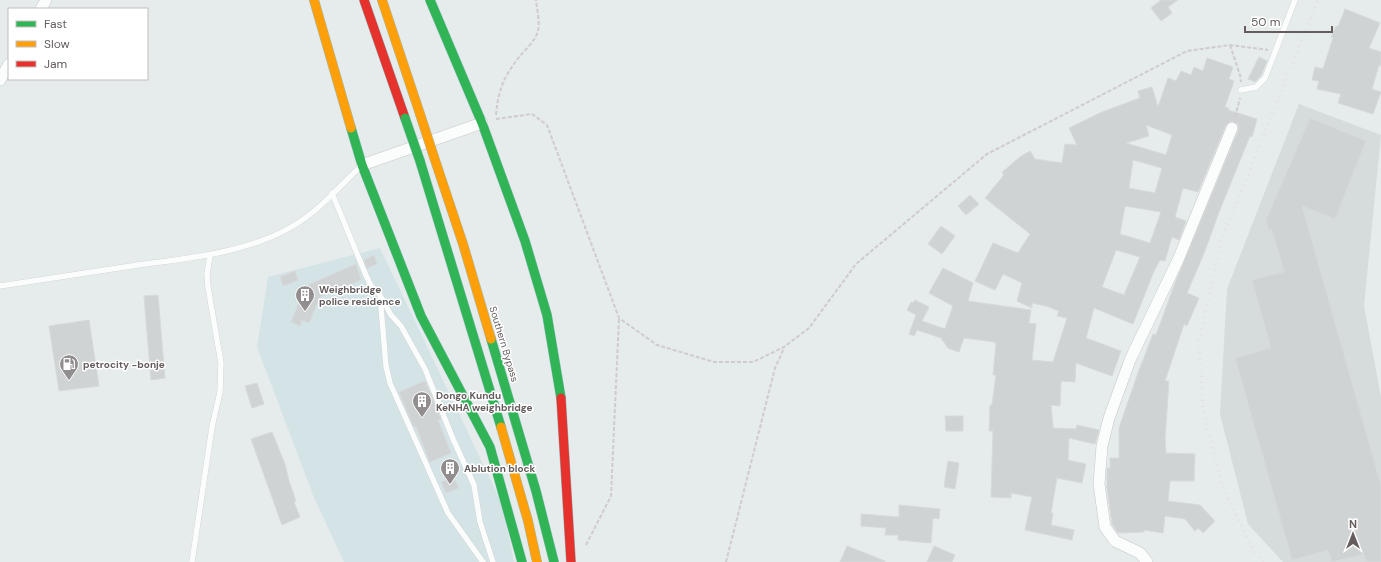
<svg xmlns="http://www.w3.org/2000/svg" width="1381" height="562" font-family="'DM Sans',sans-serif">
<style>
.commercial{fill:#d4e3e6}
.industrial{fill:#d6dbdb}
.building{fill:#d0d3d3;stroke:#d6dadb;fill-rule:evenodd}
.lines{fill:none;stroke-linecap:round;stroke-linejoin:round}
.lane-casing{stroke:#c8c8c9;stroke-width:6}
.street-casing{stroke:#c8c8c9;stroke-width:12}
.fast-casing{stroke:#95bfc2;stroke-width:10}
.slow-casing{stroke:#95bfc2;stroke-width:10}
.jam-casing{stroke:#95bfc2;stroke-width:10}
.path{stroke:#cfcbd1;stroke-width:2;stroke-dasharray:4 2;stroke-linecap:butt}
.lane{stroke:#fbfcfc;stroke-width:5.5}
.street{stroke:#fbfcfc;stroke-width:11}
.fast{stroke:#30b455;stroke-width:9}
.slow{stroke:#ff9f0a;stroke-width:9}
.jam{stroke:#e5322d;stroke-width:9}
.rail{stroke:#e1e1e1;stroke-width:3;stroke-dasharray:1 5;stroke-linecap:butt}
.fast-bridge-casing{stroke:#95bfc2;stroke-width:10;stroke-linecap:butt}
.slow-bridge-casing{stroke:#95bfc2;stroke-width:10;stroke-linecap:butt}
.fast-bridge{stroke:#30b455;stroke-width:9}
.slow-bridge{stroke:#ff9f0a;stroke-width:9}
.labels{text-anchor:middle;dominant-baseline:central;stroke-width:3;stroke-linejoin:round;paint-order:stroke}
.poi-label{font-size:10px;font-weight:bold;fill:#645c5d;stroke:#fff;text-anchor:start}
.street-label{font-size:10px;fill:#645c5d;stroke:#fff}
</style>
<rect width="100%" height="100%" fill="#e6ebec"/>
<path class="commercial" d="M380,248L502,504L514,562H344L313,495L257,347L268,277Z"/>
<path class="industrial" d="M1299,104L1381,135L1364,306L1381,397V562H1283L1248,524L1220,414L1227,289Z"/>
<path class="building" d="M1161,0H1178L1168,7L1172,13L1161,21L1151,8Z
M1345,9L1380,23L1369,48L1381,52V66L1379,65L1372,89L1381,92L1373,114L1338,103L1341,94L1317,89L1319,81L1312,80L1315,67L1323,69L1333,38L1331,37L1336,26L1338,27Z
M1259,57L1267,61L1261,76L1255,82L1248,79Z
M1207,58L1233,67L1229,79L1234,81L1225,107L1229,108L1228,110L1257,119L1252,137L1250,136L1219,212L1205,251L1187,293L1199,298L1187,326L1184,324L1165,381H1169L1165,439L1166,453L1195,454L1194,481H1170L1168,501L1200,505L1215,521L1203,533L1198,528L1195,531L1185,519L1165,516L1163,533L1144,530V532L1118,533L1112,524L1107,488V468L1110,469V458H1119V428L1138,373L1153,334L1156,335L1175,283L1238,131V124L1231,121L1226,125L1198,192L1183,188L1175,217L1186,221L1179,240L1172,237L1165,261L1160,260L1154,271L1133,324L1094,308L1086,338L1121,351L1112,376L1076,363L1075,382L1061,381L1060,406L1051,405L1053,428L1076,429L1077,425L1099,430L1095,444L1069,438L1068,460L1086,464L1082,483L1057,478L1051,513H1053L1051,525L1074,530L1072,540L1025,530L1032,497L1011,493V498L991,497L993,431H989L990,405H992L996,375H993L996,344L995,342L964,338L959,352L948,348L941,338L917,330L914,336L909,334L916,315L907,310L911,302L913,303L915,300L929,307L922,321L945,329L953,306L929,293L943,268L973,283L968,301L1031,310L1029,323L1036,324L1032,360L1053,362L1067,318L1057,316L1059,311L1046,306L1032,303V308L1017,301L1022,283L1003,274L995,290L975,281L993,243L1018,253L1030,234L985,198L1004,175L1002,172L1020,157L1030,151L1035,159L1062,163L1065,144L1077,145L1069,128L1102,112L1140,98L1138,91L1152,87L1158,107L1168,78L1176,81L1181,71L1191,75L1194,67L1203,71ZM1146,125L1172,135L1166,155L1126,143L1149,136ZM1133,160L1162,168L1155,193L1129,188ZM1125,206L1161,212L1150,243L1120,234ZM1116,250L1140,257L1124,295L1102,287Z
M1310,118L1366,141L1335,219L1302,206L1381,485V562H1366L1364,554L1332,562L1328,550L1292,560L1235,358L1271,348L1252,280L1284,272L1272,230H1269L1266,220Z
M970,195L979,204L966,215L958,206Z
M941,226L955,236L942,254L928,244Z
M374,255L377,264L367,268L364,260Z
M356,264L361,280L320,297L309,323L302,320L300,326L291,322L306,286Z
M295,271L298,280L283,286L280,277Z
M158,295L165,378L151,380L144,296Z
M89,320L99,386L59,391L49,326Z
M425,381L441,419L438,420L451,453L430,462L416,427H414L399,392Z
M257,383L264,404L252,408L245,386Z
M945,416H963V431H946Z
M272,432L285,464L289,481L296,501L294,502L300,517L282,525L251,439Z
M948,461L959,463L955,489L944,487Z
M453,477L459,488L446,493L441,482Z
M899,505L940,509L939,519L933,518L931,543L898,540V535H885L886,528L861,526V514L899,517Z
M847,546L885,561V562H840Z
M934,546L955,555L952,562H927Z"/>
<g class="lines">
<defs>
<path id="lane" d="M1241,90L1256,87L1265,78L1295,0
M332,193L365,273L371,286L380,295L386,366L390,383L448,513L483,562
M0,286C46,279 92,272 138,265C191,258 253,252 298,223C321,208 339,187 359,168
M381,297L391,315L401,326L425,369L453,439L474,485L480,522L493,562
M192,562L212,427L220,392L221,363L208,287L207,274L210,255"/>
<path id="street" d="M41,9L46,0
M0,80L9,64
M362,165L482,123
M1147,562L1140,553L1115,541L1105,527L1099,484L1102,446L1109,418L1130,360L1178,260L1232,128"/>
<path id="fast" d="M430,0L482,123L525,241L547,315L561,398
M351,128L362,165L421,316L490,447L522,562
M420,161L501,427
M491,339L536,491L554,562"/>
<path id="slow" d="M314,0L351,128
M382,0L420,114
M434,157L463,244L491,339
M501,427L528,521L537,562"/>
<path id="jam" d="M364,0L405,118
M561,398L571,562"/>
</defs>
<use href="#lane" class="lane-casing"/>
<use href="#street" class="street-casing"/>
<use href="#fast" class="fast-casing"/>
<use href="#slow" class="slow-casing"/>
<use href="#jam" class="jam-casing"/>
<path class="path" d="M1230,45L1240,75L1241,82
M496,115C498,90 504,76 520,56C526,49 535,41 538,31C540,21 537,10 536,0
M1235,117L1240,98
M496,119L532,114L547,125L619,318L657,345L714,362H753L784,347L809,328L856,264L987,154L1187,51L1230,45L1268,50
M586,545L611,496L619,318
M726,562L775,368L784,348"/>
<use href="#lane" class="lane"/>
<use href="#street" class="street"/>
<use href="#fast" class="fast"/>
<use href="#slow" class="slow"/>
<use href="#jam" class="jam"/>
<path class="rail" d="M1263,562L1252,548L1222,485L1203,411L1199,341L1221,241L1318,0"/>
<defs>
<path id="fast-bridge" d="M405,118L420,161"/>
<path id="slow-bridge" d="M420,114L434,157"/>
</defs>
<use href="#fast-bridge" class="fast-bridge-casing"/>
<use href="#slow-bridge" class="slow-bridge-casing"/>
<use href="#fast-bridge" class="fast-bridge"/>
<use href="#slow-bridge" class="slow-bridge"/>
</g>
<defs>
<symbol id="building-pin" viewBox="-11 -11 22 30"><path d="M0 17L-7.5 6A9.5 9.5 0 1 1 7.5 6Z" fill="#928e8f" stroke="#fff"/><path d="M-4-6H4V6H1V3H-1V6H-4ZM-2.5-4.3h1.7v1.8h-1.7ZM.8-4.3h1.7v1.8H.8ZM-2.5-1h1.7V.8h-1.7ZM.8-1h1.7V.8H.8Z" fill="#fff"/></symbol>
<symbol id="fuel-pin" viewBox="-11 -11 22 30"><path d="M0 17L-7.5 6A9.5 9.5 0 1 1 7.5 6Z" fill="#928e8f" stroke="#fff"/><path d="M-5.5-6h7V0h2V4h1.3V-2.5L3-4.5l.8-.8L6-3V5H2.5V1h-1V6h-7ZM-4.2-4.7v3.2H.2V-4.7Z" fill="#fff"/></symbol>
</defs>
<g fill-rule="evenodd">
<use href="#building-pin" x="294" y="284" width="22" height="30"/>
<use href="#fuel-pin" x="58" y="353" width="22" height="30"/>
<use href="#building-pin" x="411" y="390" width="22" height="30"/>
<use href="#building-pin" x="439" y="457" width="22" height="30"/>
</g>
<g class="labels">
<g class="poi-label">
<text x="319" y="289">Weighbridge<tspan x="319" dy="12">police residence</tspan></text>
<text x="83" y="364">petrocity -bonje</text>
<text x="436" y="395">Dongo Kundu<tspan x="436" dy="12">KeNHA weighbridge</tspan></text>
<text x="464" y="468">Ablution block</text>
</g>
<g class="street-label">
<text transform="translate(504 344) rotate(73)">Southern Bypass</text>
</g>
</g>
<rect x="8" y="8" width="140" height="72" fill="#ffffff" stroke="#c1bebe"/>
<rect x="16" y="21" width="20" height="6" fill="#30b455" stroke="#c1bebe"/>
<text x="44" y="28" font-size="12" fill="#645c5d">Fast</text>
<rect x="16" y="41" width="20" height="6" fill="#ff9f0a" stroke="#c1bebe"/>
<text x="44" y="48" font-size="12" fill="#645c5d">Slow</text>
<rect x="16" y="61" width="20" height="6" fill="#e5322d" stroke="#c1bebe"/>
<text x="44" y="68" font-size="12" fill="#645c5d">Jam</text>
<g transform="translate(1353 534)" stroke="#ffffff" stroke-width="3" paint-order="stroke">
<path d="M0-3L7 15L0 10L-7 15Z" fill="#645c5d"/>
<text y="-6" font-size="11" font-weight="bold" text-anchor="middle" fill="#645c5d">N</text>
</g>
<path d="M1245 26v6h87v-6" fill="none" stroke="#645c5d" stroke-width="2"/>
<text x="1251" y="26" font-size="12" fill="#645c5d" stroke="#ffffff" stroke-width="3" paint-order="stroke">50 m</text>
</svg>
